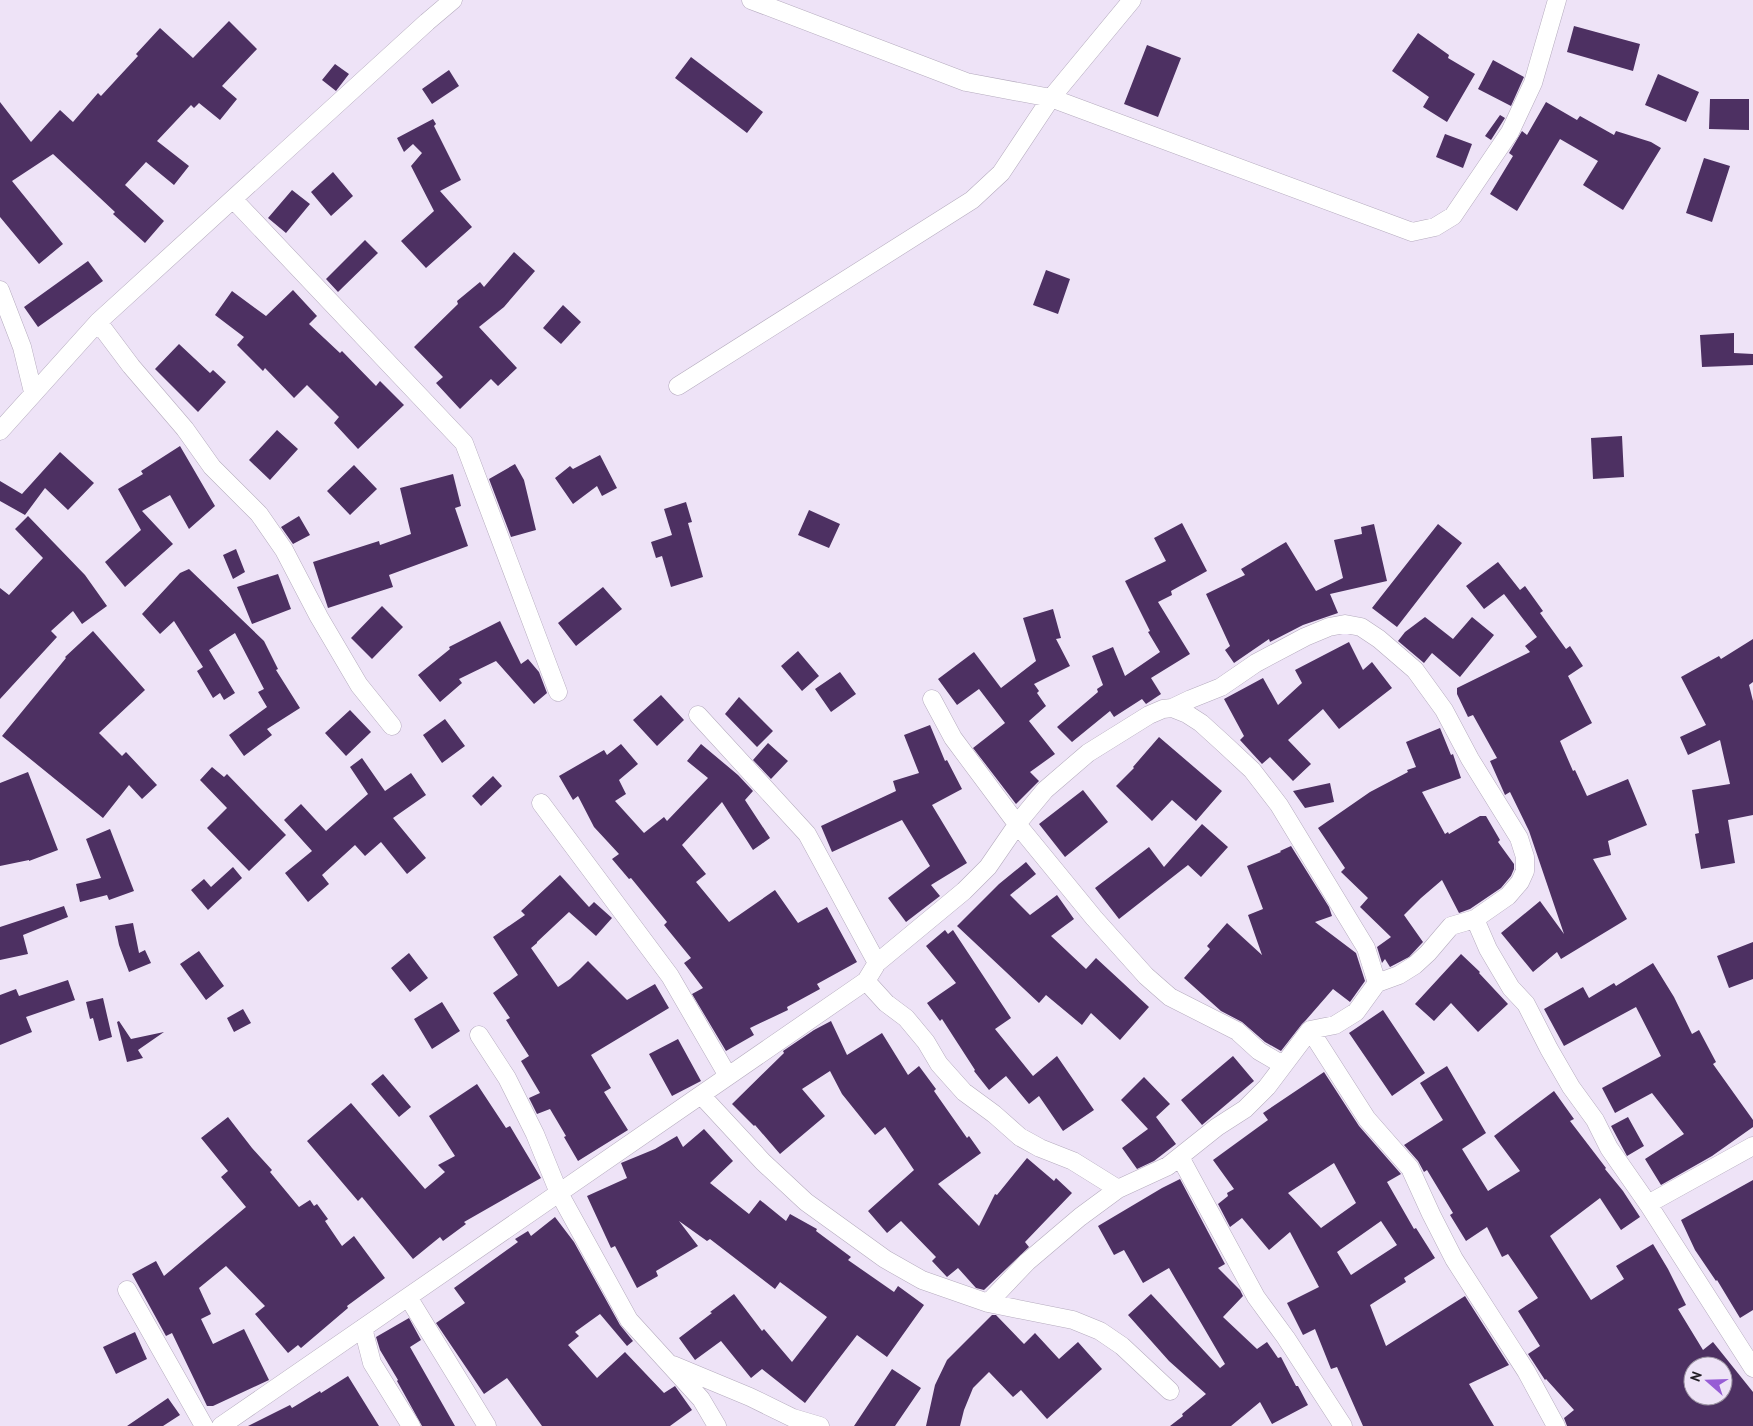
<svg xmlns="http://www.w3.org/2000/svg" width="1753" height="1426" font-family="'PT Sans',sans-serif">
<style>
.building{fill:#4d3062;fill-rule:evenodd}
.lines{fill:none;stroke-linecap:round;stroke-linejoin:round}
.minor-casing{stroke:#b5abbe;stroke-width:19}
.minor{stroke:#fff;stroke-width:18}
</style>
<rect width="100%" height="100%" fill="#eee3f7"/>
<path class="building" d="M229,21L257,49L222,86L237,99L220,120L199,103L194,108L191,105L157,141L189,166L174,185L146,162L125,185L164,221L145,243L113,214L115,212L53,154L12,181L63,244L39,264L0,217V102L31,142L60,110L73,122L98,93L101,96L138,56L136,54L160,28L193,58Z
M1574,26L1640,44L1633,71L1567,52Z
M1418,33L1449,55L1448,58L1475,74L1447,122L1423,107L1429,97L1392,71Z
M1147,45L1181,58L1158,117L1124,104Z
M691,57L763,112L747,133L675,78Z
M1493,60L1524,77L1511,106L1478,89Z
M335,64L349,74L336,91L322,80Z
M449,70L459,86L432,104L422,89Z
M1658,74L1699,92L1686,122L1645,105Z
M1710,99H1749V130L1709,129Z
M1546,102L1577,120L1580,116L1614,135L1616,131L1651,142L1661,148L1623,210L1583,185L1598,161L1560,139L1517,211L1490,194L1513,156L1509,153L1522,131L1527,135Z
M1500,115L1505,118L1491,140L1485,136Z
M433,119L436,124L434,126L461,180L440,191L472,227L426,268L401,241L434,211L411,166L422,153L413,144L404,152L397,138Z
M1445,134L1472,144L1463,168L1436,157Z
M1704,158L1730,166L1712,222L1686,213Z
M333,172L353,196L331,216L311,192Z
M292,190L310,204L286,233L268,218Z
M365,240L378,253L338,292L326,279Z
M514,252L535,271L504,307L479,327L517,368L498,386L491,379L460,409L436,383L443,377L414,347L458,304L457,301L480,282L484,287Z
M88,261L103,281L38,327L24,307Z
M1046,270L1070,279L1058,314L1033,305Z
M293,290L317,316L309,324L340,353L342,351L376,386L380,381L404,405L358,449L334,423L339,417L307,385L294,398L265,368L263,371L237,345L244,337L215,315L232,291L266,316Z
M563,305L581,322L561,344L543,328Z
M1734,333V353L1753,354V365L1702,367L1700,335Z
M179,344L210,373L213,370L226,382L198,412L155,369Z
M277,430L298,449L270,480L249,460Z
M1622,436L1624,477L1593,479L1591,438Z
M180,446L215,506L189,529L170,495L142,511L173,544L125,587L105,562L141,530L118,489L143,474L141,471Z
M60,452L94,483L68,510L45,488L25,515L0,501V481L22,494Z
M600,455L617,488L602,496L597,486L573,504L555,478L570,466L573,469Z
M515,464L524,480L536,530L511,537L489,479Z
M354,465L377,489L350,515L327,491Z
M453,474L461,506L455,508L468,546L389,575L393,587L328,608L313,562L379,541L380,545L411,534L400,488Z
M686,502L692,522L688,523L703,577L671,587L662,556L656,558L651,542L672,535L664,509Z
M809,510L840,524L829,548L798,535Z
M28,516L85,575L107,606L82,624L73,611L51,631L57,637L0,699V588L9,595L43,558L15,529Z
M299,516L310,535L293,544L281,527Z
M1182,523L1207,571L1171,591L1172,595L1158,602L1190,654L1151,678L1161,694L1146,704L1142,699L1114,717L1110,711L1072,742L1057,727L1098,692L1097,689L1103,685L1092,656L1113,647L1125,676L1160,652L1148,632L1150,631L1125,581L1166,561L1154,538Z
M1374,524L1387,581L1330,594L1338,613L1303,625L1270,642L1269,639L1234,663L1225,650L1230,646L1206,594L1245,575L1241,569L1286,542L1316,591L1343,578L1334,540L1362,534L1361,527Z
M1438,524L1462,543L1397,627L1372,608Z
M236,549L245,572L233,579L223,555Z
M1498,562L1520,590L1525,586L1543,611L1540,613L1566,649L1570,646L1583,666L1568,676L1592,723L1560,741L1573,771L1575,770L1587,796L1628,779L1647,825L1608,841L1611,855L1593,859L1627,919L1561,959L1557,952L1533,972L1501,933L1540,901L1564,934L1529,831L1510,792L1505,795L1490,761L1497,758L1473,715L1468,717L1457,694V688L1530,652L1525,646L1537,637L1504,594L1484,609L1466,586Z
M189,569L264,641L278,669L276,670L300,708L267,729L272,735L244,756L229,735L267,707L258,692L264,689L235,633L209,650L235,693L224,700L220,693L213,698L197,671L203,667L174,621L160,634L142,614L180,573Z
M278,574L291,609L252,624L237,587Z
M603,587L622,609L576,646L558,623Z
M382,606L403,627L372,659L351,638Z
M1053,609L1061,638L1056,639L1070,666L1034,684L1039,691L1037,693L1046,706L1029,721L1055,754L1030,772L1039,781L1016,804L973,748L1005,723L979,689L957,705L938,679L974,652L1001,688L1036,661L1023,618Z
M1425,617L1453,639L1472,617L1494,635L1460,677L1432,653L1424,663L1398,641L1405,632Z
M500,621L521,664L528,659L539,672L547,693L534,704L496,661L459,679L462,683L440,702L418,675L450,649L449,647Z
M93,631L145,690L99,733L122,756L126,752L157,785L142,799L129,785L103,818L2,736L66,658L65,657Z
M1753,639V682L1749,685L1753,701V815L1728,820L1735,863L1701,869L1695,834L1699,833L1692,790L1730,784L1720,740L1688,755L1680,737L1706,725L1681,677L1719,656L1721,659Z
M1349,642L1363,670L1372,662L1392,688L1339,729L1323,709L1288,740L1311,764L1293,781L1270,757L1262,764L1240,740L1244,736L1224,699L1263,678L1278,705L1302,683L1295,670Z
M798,651L819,676L802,691L781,666Z
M840,672L856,694L831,712L815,689Z
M661,695L684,720L657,746L633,720Z
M739,697L773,731L757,747L725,714Z
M350,710L371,732L346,756L325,733Z
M445,719L465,746L442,763L423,735Z
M930,725L945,761L947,760L962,789L932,805L967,863L931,885L940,896L906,922L888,898L930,866L902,820L832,852L821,826L896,791L893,781L919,773L904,735Z
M1440,728L1451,755L1453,754L1461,778L1422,792L1445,834L1448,832L1449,834L1480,816H1486L1500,840L1498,842L1514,864V869L1511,876L1501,888L1470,909L1459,913L1442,880L1421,898L1404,915L1423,942L1409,957L1390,967L1385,959L1382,963L1377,947L1391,937L1360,907L1368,898L1341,872L1345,868L1318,828L1370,792L1408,772L1407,770L1416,767L1406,742Z
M1159,737L1222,791L1196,821L1172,800L1152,821L1116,786L1134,768L1133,767Z
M768,743L788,761L771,779L753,760Z
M621,744L638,764L619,780L626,794L615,801L644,833L664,817L667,821L708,778L687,761L701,744L738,775L753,791L745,800L770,838L753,850L722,802L682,845L706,874L696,882L729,922L775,890L798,923L827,907L857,962L817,984L820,989L787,1007L788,1010L750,1028L754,1035L726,1051L692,994L703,988L684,963L691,958L664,925L667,922L631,878L629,879L612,859L619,854L594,827L578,796L573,800L559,776L604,750L607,755Z
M362,758L385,791L411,773L426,795L393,818L426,858L407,874L381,842L365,856L355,845L322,875L329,884L308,902L285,873L312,851L284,820L301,804L326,831L368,794L350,767Z
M212,767L224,777L227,774L286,835L249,871L207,828L227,808L200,780Z
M28,772L58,850L29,861V860L0,866V783Z
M493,776L502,786L481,806L472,796Z
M1330,783L1334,802L1305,808L1293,791Z
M1083,790L1108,822L1065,857L1039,824Z
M1202,824L1228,847L1201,877L1188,865L1119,919L1095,888L1149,847L1164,867Z
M110,829L134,891L109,900L107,895L80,902L76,884L101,878L86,839Z
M1291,846L1329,907L1332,916L1315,922L1356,953L1365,981L1350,1002L1333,989L1306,1020L1302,1024L1281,1051L1265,1042L1242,1022L1221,1011L1184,978L1210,949L1207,946L1227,923L1262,955L1248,915L1263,909L1247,866L1281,852L1280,851Z
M1026,862L1036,874L1010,895L1030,915L1057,895L1074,919L1051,936L1086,969L1096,958L1149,1007L1120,1040L1091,1013L1082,1025L1046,995L1039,1003L957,926L999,884Z
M233,867L242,878L208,910L191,890L204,879L211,887Z
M560,875L589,907L594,902L612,918L596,936L569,912L537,942V943L531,948L558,987L570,979L588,961L627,1000L655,984L669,1008L591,1055L611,1088L604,1092L628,1130L578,1161L564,1137L566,1136L550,1109L537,1114L529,1098L540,1093L521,1061L529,1056L506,1020L510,1018L493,993L518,975L493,937L525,915L521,911Z
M64,906L68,917L23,935L28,954L0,960V927Z
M133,923L139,953L145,950L151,963L129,972L119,945L115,926Z
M945,930L948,934L953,930L1011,1018L995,1029L1033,1076L1057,1056L1094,1110L1063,1131L1039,1096L1029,1104L1006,1076L989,1090L974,1071L975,1070L942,1019L940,1021L927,1003L956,983L926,946Z
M1753,942V979L1729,988L1717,956Z
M199,951L224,986L206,1000L180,964Z
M409,953L428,978L410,992L391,968Z
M1461,954L1480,972L1479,973L1508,1004L1478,1032L1451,1003L1434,1021L1415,1004Z
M1653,963L1674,997L1692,1034L1699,1030L1716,1062L1713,1064L1753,1120V1127L1712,1156L1661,1185L1645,1159L1684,1134L1652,1093L1615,1113L1602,1088L1661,1056L1636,1007L1564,1046L1544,1009L1583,987L1589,998L1614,983L1616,986Z
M68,980L75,1000L26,1017L32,1032L0,1045V995L16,989L19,996Z
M103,998L112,1037L99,1041L93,1018L90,1019L86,1002Z
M442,1002L460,1031L432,1049L414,1019Z
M243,1009L251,1023L234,1032L227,1018Z
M1383,1010L1425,1073L1392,1096L1349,1033Z
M119,1021L131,1039L164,1032L138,1050L143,1058L127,1062L117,1022Z
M831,1021L847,1055L882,1033L908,1075L919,1066L936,1089L934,1091L967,1138L969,1136L981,1153L938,1184L979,1226L995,1194L997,1195L1027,1158L1054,1181L1056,1178L1072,1193L1025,1242L1029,1247L984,1290L976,1288L958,1268L947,1277L932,1261L936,1257L901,1221L887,1233L868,1211L914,1170L885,1127L875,1135L842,1094L830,1071L802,1089L825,1116L780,1154L755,1125L754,1126L732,1104L784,1053L783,1051L814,1030Z
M678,1039L701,1081L672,1096L649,1054Z
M1233,1056L1254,1081L1202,1125L1181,1100Z
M1447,1066L1486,1133L1462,1149L1488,1191L1520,1171L1494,1136L1554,1091L1574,1119L1570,1121L1606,1168L1605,1169L1623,1191L1640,1217L1621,1230L1600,1198L1550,1236L1591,1300L1624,1279L1616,1266L1653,1244L1668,1269L1686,1305L1678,1309L1703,1350L1713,1342L1753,1392V1426H1567L1564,1418L1574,1410L1546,1379L1545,1380L1528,1354L1540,1346L1518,1311L1538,1298L1508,1254L1502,1257L1487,1227L1466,1241L1450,1215L1453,1213L1427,1170L1424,1172L1418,1161L1404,1145L1443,1120L1420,1083ZM1693,1366H1723V1396H1693Z
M1324,1072L1359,1126L1401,1174L1387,1182L1414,1229L1416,1228L1435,1258L1404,1278L1406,1282L1370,1305L1386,1346L1465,1296L1509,1365L1469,1384L1494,1426H1363L1337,1367L1331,1369L1315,1329L1303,1335L1287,1303L1319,1287L1290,1232L1269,1250L1242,1218L1230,1227L1218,1204L1228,1196L1227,1193L1234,1189L1213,1160L1268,1120L1263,1113ZM1334,1163L1356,1203L1321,1228L1288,1193ZM1381,1221L1397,1245L1351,1275L1337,1252Z
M383,1074L411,1107L399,1117L371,1084Z
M1144,1077L1170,1104L1156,1117L1176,1144L1154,1161L1137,1169L1122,1148L1148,1129L1121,1100Z
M477,1084L506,1128L510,1126L541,1178L464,1222L466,1224L443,1241L440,1237L413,1259L362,1197L358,1201L307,1141L351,1103L425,1189L445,1172L438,1165L455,1156L429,1116Z
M228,1117L252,1148L272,1170L270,1172L299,1207L310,1200L314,1206L317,1204L328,1219L325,1221L342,1246L354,1236L385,1278L347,1306L348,1308L301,1348L298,1345L288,1353L255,1314L265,1306L226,1266L199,1288L211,1314L201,1319L213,1344L244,1329L269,1380L213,1406H207L172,1333L166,1336L132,1274L156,1261L164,1276L246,1207L221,1177L228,1171L201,1138Z
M1628,1117L1644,1146L1627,1156L1611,1126Z
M704,1129L733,1161L710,1183L749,1214L760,1200L786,1221L790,1214L817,1229L816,1231L851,1257L848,1260L894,1292L898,1286L924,1305L887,1357L857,1335L805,1403L762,1369L751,1378L721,1341L695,1360L679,1338L712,1313L710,1312L734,1294L762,1331L764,1329L792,1362L827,1317L780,1282L775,1289L710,1239L707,1241L679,1221L698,1246L656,1271L658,1276L637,1288L615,1246L611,1248L587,1196L627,1178L621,1163L655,1149L677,1136L683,1147Z
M1180,1179L1225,1264L1218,1268L1240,1290L1243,1296L1223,1317L1257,1349L1267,1342L1278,1358L1281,1357L1296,1386H1298L1308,1405L1272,1424L1260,1402L1231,1426H1170L1183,1416L1182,1414L1206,1394L1169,1361L1128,1315L1151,1294L1220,1368L1225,1364L1169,1268L1143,1283L1124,1250L1114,1255L1098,1226L1162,1188Z
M1753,1180V1310L1740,1318L1717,1280L1716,1281L1695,1250L1681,1220Z
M555,1217L574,1242L620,1325L633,1341L627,1346L600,1314L575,1332L579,1336L568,1345L597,1378L625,1352L664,1393L675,1386L692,1410L670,1426H542L507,1378L484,1394L436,1323L465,1303L454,1288L518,1242L515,1239L528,1231L531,1236Z
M992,1315H996L1024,1344L1035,1333L1059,1359L1078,1342L1102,1369L1047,1419L1021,1390L1013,1397L989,1372L973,1388L964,1410L960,1426H926L935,1385L947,1360Z
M409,1318L421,1340L410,1347L455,1426H422L397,1381L398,1380L380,1350L376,1337Z
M135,1332L147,1359L116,1374L103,1347Z
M892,1369L921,1388L895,1426H854Z
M348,1376L379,1426H248L290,1405L292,1408L320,1391L321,1393Z
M168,1398L180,1415L163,1426H127Z"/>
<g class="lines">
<defs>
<path id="minor" d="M751,0L966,82L1051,98L1412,232L1435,227L1453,216L1510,132L1533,83L1557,0
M233,199L464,443L558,692
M0,290L22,347L33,392
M98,322L131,366L185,429L212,467L259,514L284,550L319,617L359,685L392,726
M678,386L972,200L1001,173L1051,98L1132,0
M0,431L98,322L427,22L453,0
M932,699L953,738L1017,824L1094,918L1146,976L1170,997L1237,1031L1259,1051L1283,1065
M1172,708L1187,714L1201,723L1223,743L1252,770L1279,805L1366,948L1377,983
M698,715L807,834L877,963
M541,803L670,976L728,1076
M1475,919L1488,949L1511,988L1526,1004L1549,1049L1571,1087L1595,1120L1609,1148L1648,1204L1753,1368
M866,981L886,1003L906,1018L926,1042L939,1064L964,1092L994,1114L1020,1137L1040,1148L1073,1161L1118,1189
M1310,1030L1367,1119L1410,1168L1431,1214L1454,1259L1526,1371L1556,1426
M479,1035L507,1078L535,1134L559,1193L629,1320L701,1399L717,1426
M701,1095L763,1162L806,1202L885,1259L922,1280L988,1303L1073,1320L1100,1331L1122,1346L1170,1391
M1180,1157L1256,1297L1286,1338L1343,1426
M1648,1204L1753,1146
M127,1290L204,1426
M408,1297L487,1426
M363,1328L372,1363L411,1426
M673,1365L750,1397L793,1418L820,1426
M221,1426L866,981L877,963L964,891L988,867L1021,819L1045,790L1088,753L1149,715L1163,709L1172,708L1191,699L1221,687L1256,663L1305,637L1329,627L1345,624L1361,627L1379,639L1415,670L1444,710L1470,759L1519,838L1525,857V871L1520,882L1508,896L1475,919L1451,926L1428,953L1415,965L1399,975L1377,983L1356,1012L1335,1025L1310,1030L1267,1087L1245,1109L1217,1127L1168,1166L1118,1189L1080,1217L1027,1262L988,1303"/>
</defs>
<use href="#minor" class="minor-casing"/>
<use href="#minor" class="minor"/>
</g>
<g transform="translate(1708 1381) rotate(290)"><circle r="24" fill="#eee3f7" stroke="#9b93a2"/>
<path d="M0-4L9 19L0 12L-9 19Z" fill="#975dd5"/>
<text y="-8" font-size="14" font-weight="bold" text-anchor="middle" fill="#1f1b22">N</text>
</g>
</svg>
